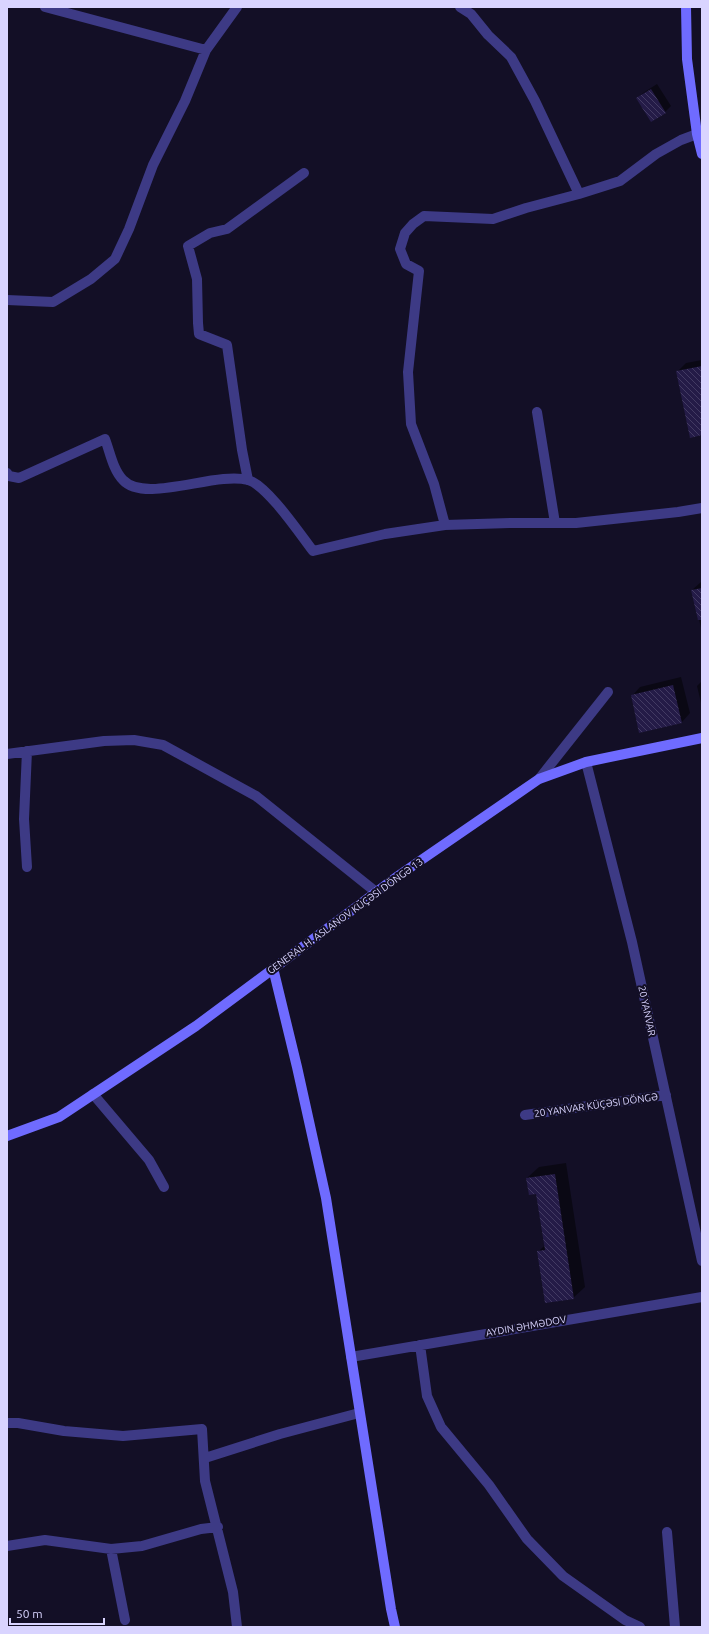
<svg xmlns="http://www.w3.org/2000/svg" width="709" height="1634" font-family="Ubuntu,sans-serif">
<style>
.shadow{fill:#0007}
.building{fill:url(#building-back-hatch)}
.lines{fill:none;stroke-linecap:round;stroke-linejoin:round}
.minor{stroke:#3d3a85;stroke-width:10}
.secondary{stroke:#6f6bff;stroke-width:10}
.labels{text-anchor:middle;dominant-baseline:central;stroke-width:4;stroke-linejoin:round;paint-order:stroke}
.street-label{font-size:10px;fill:#d9d4ff;stroke:#130f26}
</style>
<defs>
<pattern id="building-back-hatch" width="6" height="6" patternUnits="userSpaceOnUse"><rect width="6" height="6" fill="#241b47"/><path d="M-1 5l2 2M0 0l6 6M5-1l2 2" fill="none" stroke="#433b63"/></pattern>
</defs>
<rect width="100%" height="100%" fill="#130f26"/>
<path class="shadow" d="M657,84L671,106L665,112L638,98L643,93Z
M702,360V434L677,372L686,363Z
M701,582H702V632L692,590Z
M681,677L690,713L682,722L632,696L640,687Z
M702,681V707L697,686Z
M566,1163L585,1287L573,1298L538,1252L545,1245L537,1193L527,1178L539,1167Z"/>
<path class="building" d="M651,89L666,113L651,122L636,98Z
M702,366V435L690,438L676,371Z
M702,588V620H698L691,590Z
M673,685L682,723L639,733L631,695Z
M555,1174L574,1299L545,1303L537,1251L545,1250L536,1194L529,1195L526,1178Z"/>
<g class="lines">
<path class="minor" d="M45,7L206,50
M460,7L471,14L488,35L511,57L535,101L579,194
M7,300L53,302L91,279L115,259L129,229L153,165L185,101L206,50L237,7
M537,412L555,523
M7,473L9,476L19,478L105,439C110,452 113,470 123,480C145,504 216,471 248,480C267,485 300,534 313,551L385,534L445,525L510,523H576L678,512L702,508
M248,480L242,450L227,345L199,334L198,323L197,279L188,246L210,233L227,229L304,173
M445,525L434,484L411,424L408,372L419,271L406,264L400,249L405,233L413,224L424,216L493,219L526,208L579,194L620,181L656,154L681,140L697,134
M27,751L24,819L27,867
M7,754L104,741L134,740L163,745L256,796L376,892
M586,762L632,942L702,1261
M539,779L608,692
M93,1094L149,1160L164,1187
M525,1115L666,1095
M420,1345L427,1396L441,1427L489,1485L527,1539L563,1576L625,1620L640,1627
M351,1357L702,1297
M7,1423H18L64,1431L123,1436L202,1429L205,1481L233,1592L237,1627
M205,1458L280,1434L359,1413
M667,1532L675,1627
M7,1546L45,1540L111,1549L142,1546L201,1529L218,1527
M111,1549L125,1620"/>
<path class="secondary" d="M686,7L687,59L697,134L702,154
M273,968L297,1067L326,1198L391,1609L395,1627
M7,1136L59,1117L196,1026L398,876L539,779L586,762L702,738"/>
</g>
<g class="labels">
<g class="street-label">
<text transform="translate(345 916) rotate(-36)">GENERAL H. ASLANOV KÜÇƏSI DÖNGƏ 13</text>
<text transform="translate(647 1011) rotate(78)">20 YANVAR</text>
<text transform="translate(596 1105) rotate(-8)">20 YANVAR KÜÇƏSI DÖNGƏ</text>
<text transform="translate(526 1326) rotate(-10)">AYDIN ƏHMƏDOV</text>
</g>
</g>
<rect width="709" height="1634" fill="none" stroke="#d9d4ff" stroke-width="16"/>
<path d="M10 1618v6h94v-6" fill="none" stroke="#d9d4ff" stroke-width="2"/>
<text x="16" y="1618" font-size="12" fill="#d9d4ff" stroke="#130f26" stroke-width="3" paint-order="stroke">50 m</text>
</svg>
